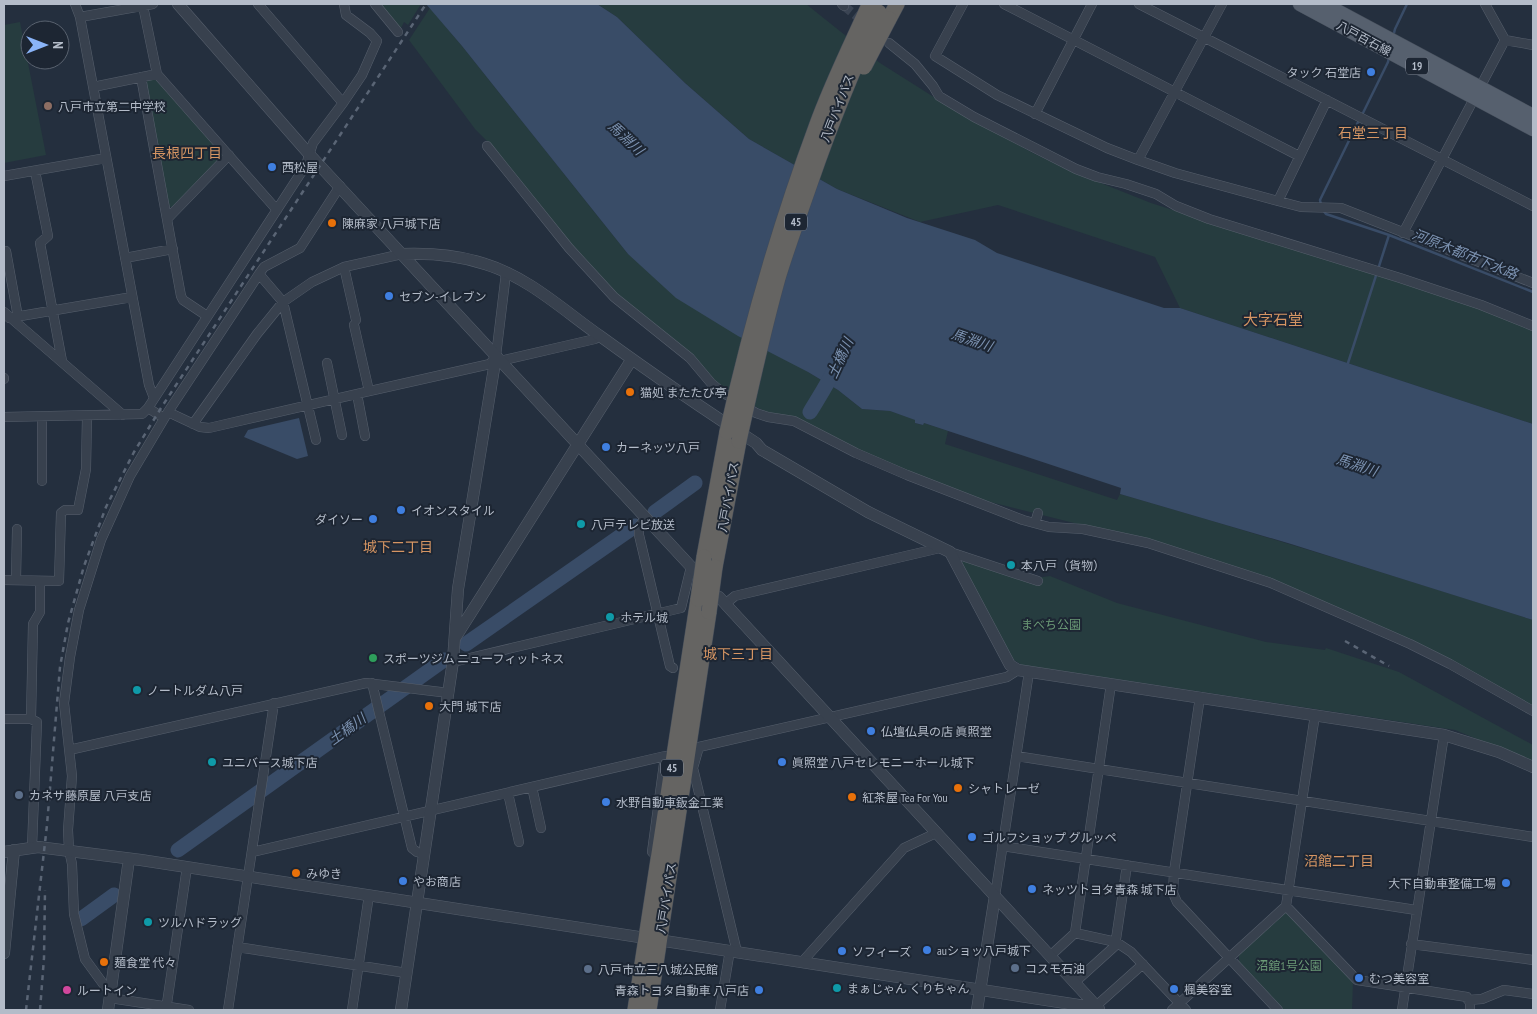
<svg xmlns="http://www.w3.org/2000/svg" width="1537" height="1014" font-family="'PT Sans Narrow','Noto Sans JP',sans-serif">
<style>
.green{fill:#263c3f}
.water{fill:#394c67}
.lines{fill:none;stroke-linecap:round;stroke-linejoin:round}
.stream{stroke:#394c67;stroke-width:2.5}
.river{stroke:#394c67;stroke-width:15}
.minor-tunnel{stroke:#3a4453;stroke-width:9;stroke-dasharray:9 4.5;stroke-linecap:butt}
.minor-casing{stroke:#565f6c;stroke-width:10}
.tertiary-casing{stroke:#565f6c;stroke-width:12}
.primary-casing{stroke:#414a57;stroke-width:15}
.trunk-casing{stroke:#434c59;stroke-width:16}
.minor{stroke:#38414e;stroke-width:9}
.tertiary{stroke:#38414e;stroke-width:11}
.primary{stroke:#56606e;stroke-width:14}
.trunk{stroke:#656462;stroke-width:15}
.rail{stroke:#5a6575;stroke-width:2.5;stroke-dasharray:5 5;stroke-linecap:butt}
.trunk-bridge-casing{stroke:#434c59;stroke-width:16;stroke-linecap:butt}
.trunk-bridge{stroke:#656462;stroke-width:15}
.shop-dot{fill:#3f7fe0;stroke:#1d2633;stroke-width:2}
.education-dot{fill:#8d6e63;stroke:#1d2633;stroke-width:2}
.food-dot{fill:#e8710a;stroke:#1d2633;stroke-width:2}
.culture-dot{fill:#0f9aa8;stroke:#1d2633;stroke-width:2}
.leisure-dot{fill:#2e9e5b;stroke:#1d2633;stroke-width:2}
.service-dot{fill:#5c6f8a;stroke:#1d2633;stroke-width:2}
.hotel-dot{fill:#d1479c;stroke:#1d2633;stroke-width:2}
.labels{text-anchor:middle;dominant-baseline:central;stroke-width:4;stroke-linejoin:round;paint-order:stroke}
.shield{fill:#1d2633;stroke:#878f9c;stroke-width:1}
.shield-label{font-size:11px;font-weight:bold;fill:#b4bcc9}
.street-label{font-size:12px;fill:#b4bcc9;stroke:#1d2633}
.poi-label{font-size:12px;fill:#b4bcc9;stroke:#1d2633;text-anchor:start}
.park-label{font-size:12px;fill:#6b9a76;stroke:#1d2633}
.neighbourhood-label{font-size:14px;fill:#d59563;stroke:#1d2633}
.water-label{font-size:14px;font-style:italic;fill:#7c92b1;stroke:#1d2633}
.quarter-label{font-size:15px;fill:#d59563;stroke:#1d2633}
</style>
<rect width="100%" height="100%" fill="#242f3e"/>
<path class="green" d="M379,4H421L408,25L404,22L400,30Z
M597,4H806L880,63L948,106L1031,152L1068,170L1151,203L1476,307L1533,331V424L1180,308L1155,257L998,205L920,222L837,189L749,139L685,83L617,17Z
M430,8L462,46L628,254L808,372L838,390L862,409L890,411L916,420L915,423L922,425L924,423L948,431L945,444L1117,500L1120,494C1258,534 1396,576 1533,620V706L1451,661L1308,595L1106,531L974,498L858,451L793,417L769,413L758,408L724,388L714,380L692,355L616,295L571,247L489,143L475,129L409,40Z
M20,22L46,155L4,163V25Z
M153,78L158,79L223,153V156L173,208L169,206L146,83L148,79Z
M965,560L1036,578L1050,576L1117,603L1266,642L1325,650L1326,648L1399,672L1533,745V762L1455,730L1022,665L1014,660L960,564Z
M1285,913H1289L1353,982L1352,1010H1282L1239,964V955Z"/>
<path class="water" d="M426,4H597L617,17L685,83L749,139L837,189L907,218L975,240L997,253L1164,308H1180L1533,424V620L1291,544L1120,494L1121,488L924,423L923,425L915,423V420L890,411L862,409L838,390L808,372L738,336L676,298L628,254L462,46Z
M299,418L308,456L297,459L244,437L248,430Z"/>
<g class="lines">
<path class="stream" d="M1393,37L1395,29L1407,4
M1362,115L1388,62L1389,57
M1321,205L1320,200L1359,120
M1323,210L1326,214L1389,235L1533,292
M1348,363L1389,235"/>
<path class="river" d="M810,412C819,397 829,382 836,366
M655,512L695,483
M466,644L635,526
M178,850L444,660
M81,919L114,895"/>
<path class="minor-tunnel" d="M844,6L864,22"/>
<defs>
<path id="minor" d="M75,4L80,17L149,385L154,398
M258,4L343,103
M375,4L398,32
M842,4L844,6
M963,4L935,56L997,95L1107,148L1138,160L1175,173L1278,201L1301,207L1341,208L1533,283
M1004,4L1299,156
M1139,4L1533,206
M1485,4L1505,40
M143,6L157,74L277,210
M80,17L153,4
M889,43L915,64L933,86L939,96L974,117L1076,169L1097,177L1126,184L1156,194L1176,206L1209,219L1400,278L1481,305L1533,326
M141,77L181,296L183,300L207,316
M93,87L157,74
M1035,114L1092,4
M487,146L569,248L614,297L690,358L711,383L722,392L756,413L768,417L794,421L856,453L907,475L1023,520L1049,527L1083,529L1148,543L1271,583L1410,644L1450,664L1533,711
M1138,160L1222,4
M35,171L48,236L40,243L62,361
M4,176L106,158
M1278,201L1327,100
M167,219L229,155
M1403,233L1505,40L1533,45
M6,251L18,317
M125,258L173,249
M344,267L356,320
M259,274L264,267L300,248L340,186
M4,312L123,415
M9,318L132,297
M354,325L369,391
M500,361L595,339L599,336
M327,363L342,435
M4,378V379
M357,394L365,436
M148,408L164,418
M4,417L142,414L148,408L306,165L313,143L343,103L362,75L377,41L370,33L346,15L344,4
M193,424L257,334L283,302L312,282L344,267L402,254
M316,440L283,302L259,274L168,412L200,427L209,428C303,406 396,385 490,364L496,356L506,273
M42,481V417
M645,518L639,527V535L670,666L673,668
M1035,523L1038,513
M950,552L1038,581
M4,580L59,581L61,513L65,510H78L86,469L87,416
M16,580L17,529
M725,604L735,596L940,548
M453,662L681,608L691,567
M372,683L412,848L417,852L424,854
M1200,697L1174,872L1173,893L1177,902L1278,1010
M4,719H31L37,722L32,847
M31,719L33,624L40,612V581
M69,750L366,683L449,693
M1016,756L1533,837
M532,787L541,828
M508,793L519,842
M1002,846L1416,910
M252,852L665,756L652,852L659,858
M995,896L1029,672
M1286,906L1357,980L1467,997L1470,1003V1010
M1075,933L1116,942L1131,952L1186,1010
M1411,944L1533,960
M237,947L407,973
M737,952L693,768L699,747L1007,677L1018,670
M1050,956L1075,933L1111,684
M802,962L904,848L936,833
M1074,983L1115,946L1127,865
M111,991L104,985L85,959L74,914L72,864L69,850L68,830L72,776L64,703L70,657L79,610L101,540L130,476L168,412
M110,998L189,1010
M1468,1000L1482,999L1504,990L1533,994
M1096,1006L1143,964
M166,1010L187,867
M228,1010L274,703
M352,1010L369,895
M720,1010L730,950
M1172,1010L1286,906L1315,715
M1402,1010L1444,735"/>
<path id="tertiary" d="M178,4L309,154L695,571
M402,254C430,253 458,255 485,264C528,277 563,310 600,336C651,373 703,409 756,443L762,450L868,512L950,552L1010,665L1018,670L1444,735L1499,752L1533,767
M719,597L1099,1009
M455,638L632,359
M4,852L38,847L141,860L1098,1008
M4,953L14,850
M108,1010L129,859
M401,1010L453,661L458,589L496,356
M977,1010L995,896"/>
<path id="primary" d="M1300,4L1533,129
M1324,4L1533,116"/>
<path id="trunk" d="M889,19L897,4
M704,557L727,432
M715,567L739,441
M635,1010L698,599
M649,1010L709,612"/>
</defs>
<use href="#minor" class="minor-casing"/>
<use href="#tertiary" class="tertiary-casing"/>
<use href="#primary" class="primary-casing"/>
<use href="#trunk" class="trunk-casing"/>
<use href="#minor" class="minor"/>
<use href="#tertiary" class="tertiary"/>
<use href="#primary" class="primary"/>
<use href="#trunk" class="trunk"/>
<path class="rail" d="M1345,641L1389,666
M26,1010L47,825L60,667L68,623L84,566L106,507L134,452L161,408L426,4
M40,1010L44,958L45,890"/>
<defs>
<path id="trunk-bridge" d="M864,67L889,19
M727,432C750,328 779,227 816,127C831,85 851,45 869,5
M739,441C751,386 763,332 778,278C788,245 800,213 811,181C831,123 854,67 879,12
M698,599L704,557
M709,612L715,567"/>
</defs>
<use href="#trunk-bridge" class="trunk-bridge-casing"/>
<use href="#trunk-bridge" class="trunk-bridge"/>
</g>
<g class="shop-dot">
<circle cx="1371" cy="72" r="5"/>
<circle cx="272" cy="167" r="5"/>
<circle cx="389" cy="296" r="5"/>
<circle cx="606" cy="447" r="5"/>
<circle cx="401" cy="510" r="5"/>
<circle cx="373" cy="519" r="5"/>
<circle cx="871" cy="731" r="5"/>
<circle cx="782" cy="762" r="5"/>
<circle cx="606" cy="802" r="5"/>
<circle cx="972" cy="837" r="5"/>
<circle cx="403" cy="881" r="5"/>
<circle cx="1506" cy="883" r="5"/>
<circle cx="1032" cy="889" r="5"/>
<circle cx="927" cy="950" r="5"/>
<circle cx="842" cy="951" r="5"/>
<circle cx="1359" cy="978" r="5"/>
<circle cx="1174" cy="989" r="5"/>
<circle cx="759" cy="990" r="5"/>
</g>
<circle class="education-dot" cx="48" cy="106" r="5"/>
<g class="food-dot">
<circle cx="332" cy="223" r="5"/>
<circle cx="630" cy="392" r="5"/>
<circle cx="429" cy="706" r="5"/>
<circle cx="958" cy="788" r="5"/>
<circle cx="852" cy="797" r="5"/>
<circle cx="296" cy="873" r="5"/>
<circle cx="104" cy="962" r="5"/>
</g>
<g class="culture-dot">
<circle cx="581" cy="524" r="5"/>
<circle cx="1011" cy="565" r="5"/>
<circle cx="610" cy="617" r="5"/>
<circle cx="137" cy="690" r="5"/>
<circle cx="212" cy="762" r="5"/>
<circle cx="148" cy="922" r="5"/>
<circle cx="837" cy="988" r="5"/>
</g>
<circle class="leisure-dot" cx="373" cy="658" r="5"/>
<g class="service-dot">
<circle cx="19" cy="795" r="5"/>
<circle cx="1015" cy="968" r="5"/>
<circle cx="588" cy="969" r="5"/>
</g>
<circle class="hotel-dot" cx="67" cy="990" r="5"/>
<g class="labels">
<g class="shield">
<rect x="1406" y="57.5" width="22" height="17" rx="4"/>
<rect x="785" y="213.5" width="22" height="17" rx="4"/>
<rect x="661" y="759.5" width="22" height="17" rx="4"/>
</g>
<g class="shield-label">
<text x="1417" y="66">19</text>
<text x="796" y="222">45</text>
<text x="672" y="768">45</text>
</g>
<g class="street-label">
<text transform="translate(1364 38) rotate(28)">八戸百石線</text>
<text transform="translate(837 108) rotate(-69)">八戸バイパス</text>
<text transform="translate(728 497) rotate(-80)">八戸バイパス</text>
<text transform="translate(666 898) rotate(-81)">八戸バイパス</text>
</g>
<g class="poi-label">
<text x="1361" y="72" text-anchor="end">タック 石堂店</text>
<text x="58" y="106">八戸市立第二中学校</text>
<text x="282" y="167">西松屋</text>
<text x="342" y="223">陳麻家 八戸城下店</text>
<text x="399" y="296">セブン-イレブン</text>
<text x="640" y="392">猫処 またたび亭</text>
<text x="616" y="447">カーネッツ八戸</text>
<text x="411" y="510">イオンスタイル</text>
<text x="363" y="519" text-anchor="end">ダイソー</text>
<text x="591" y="524">八戸テレビ放送</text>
<text x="1021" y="565">本八戸（貨物）</text>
<text x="620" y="617">ホテル城</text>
<text x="383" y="658">スポーツジム ニューフィットネス</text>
<text x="147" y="690">ノートルダム八戸</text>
<text x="439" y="706">大門 城下店</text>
<text x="881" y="731">仏壇仏具の店 眞照堂</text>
<text x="222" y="762">ユニバース城下店</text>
<text x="792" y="762">眞照堂 八戸セレモニーホール城下</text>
<text x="968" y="788">シャトレーゼ</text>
<text x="29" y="795">カネサ藤原屋 八戸支店</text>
<text x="862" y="797">紅茶屋 Tea For You</text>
<text x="616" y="802">水野自動車鈑金工業</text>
<text x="982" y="837">ゴルフショップ グルッペ</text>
<text x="306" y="873">みゆき</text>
<text x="413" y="881">やお商店</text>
<text x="1496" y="883" text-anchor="end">大下自動車整備工場</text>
<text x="1042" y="889">ネッツトヨタ青森 城下店</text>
<text x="158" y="922">ツルハドラッグ</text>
<text x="937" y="950">auショッ八戸城下</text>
<text x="852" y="951">ソフィーズ</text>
<text x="114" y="962">麺食堂 代々</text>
<text x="1025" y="968">コスモ石油</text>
<text x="598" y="969">八戸市立三八城公民館</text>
<text x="1369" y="978">むつ美容室</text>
<text x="847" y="988">まぁじゃん くりちゃん</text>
<text x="1184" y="989">楓美容室</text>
<text x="77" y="990">ルートイン</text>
<text x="749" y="990" text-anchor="end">青森トヨタ自動車 八戸店</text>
</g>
<g class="park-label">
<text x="1051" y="624">まべち公園</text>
<text x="1289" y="965">沼舘1号公園</text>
</g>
<g class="neighbourhood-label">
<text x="1373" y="133">石堂三丁目</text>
<text x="187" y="153">長根四丁目</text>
<text x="398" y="547">城下二丁目</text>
<text x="738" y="654">城下三丁目</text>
<text x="1339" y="861">沼館二丁目</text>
</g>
<g class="water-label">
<text transform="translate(626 138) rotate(43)">馬淵川</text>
<text transform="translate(1465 254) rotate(22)">河原木都市下水路</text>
<text transform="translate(972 340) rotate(19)">馬淵川</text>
<text transform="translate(840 358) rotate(-65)">土橋川</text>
<text transform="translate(1357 465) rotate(18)">馬淵川</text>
<text transform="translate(347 729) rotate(-36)">土橋川</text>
</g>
<g class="quarter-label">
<text x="1273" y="319">大字石堂</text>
</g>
</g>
<rect width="1537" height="1014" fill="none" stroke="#b4bcc9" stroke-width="10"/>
<g transform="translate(45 45) rotate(90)"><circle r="24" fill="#1d2633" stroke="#59626f"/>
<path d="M0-4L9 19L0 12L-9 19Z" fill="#8ab4f8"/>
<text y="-8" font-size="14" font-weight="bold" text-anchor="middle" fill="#b4bcc9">N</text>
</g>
</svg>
